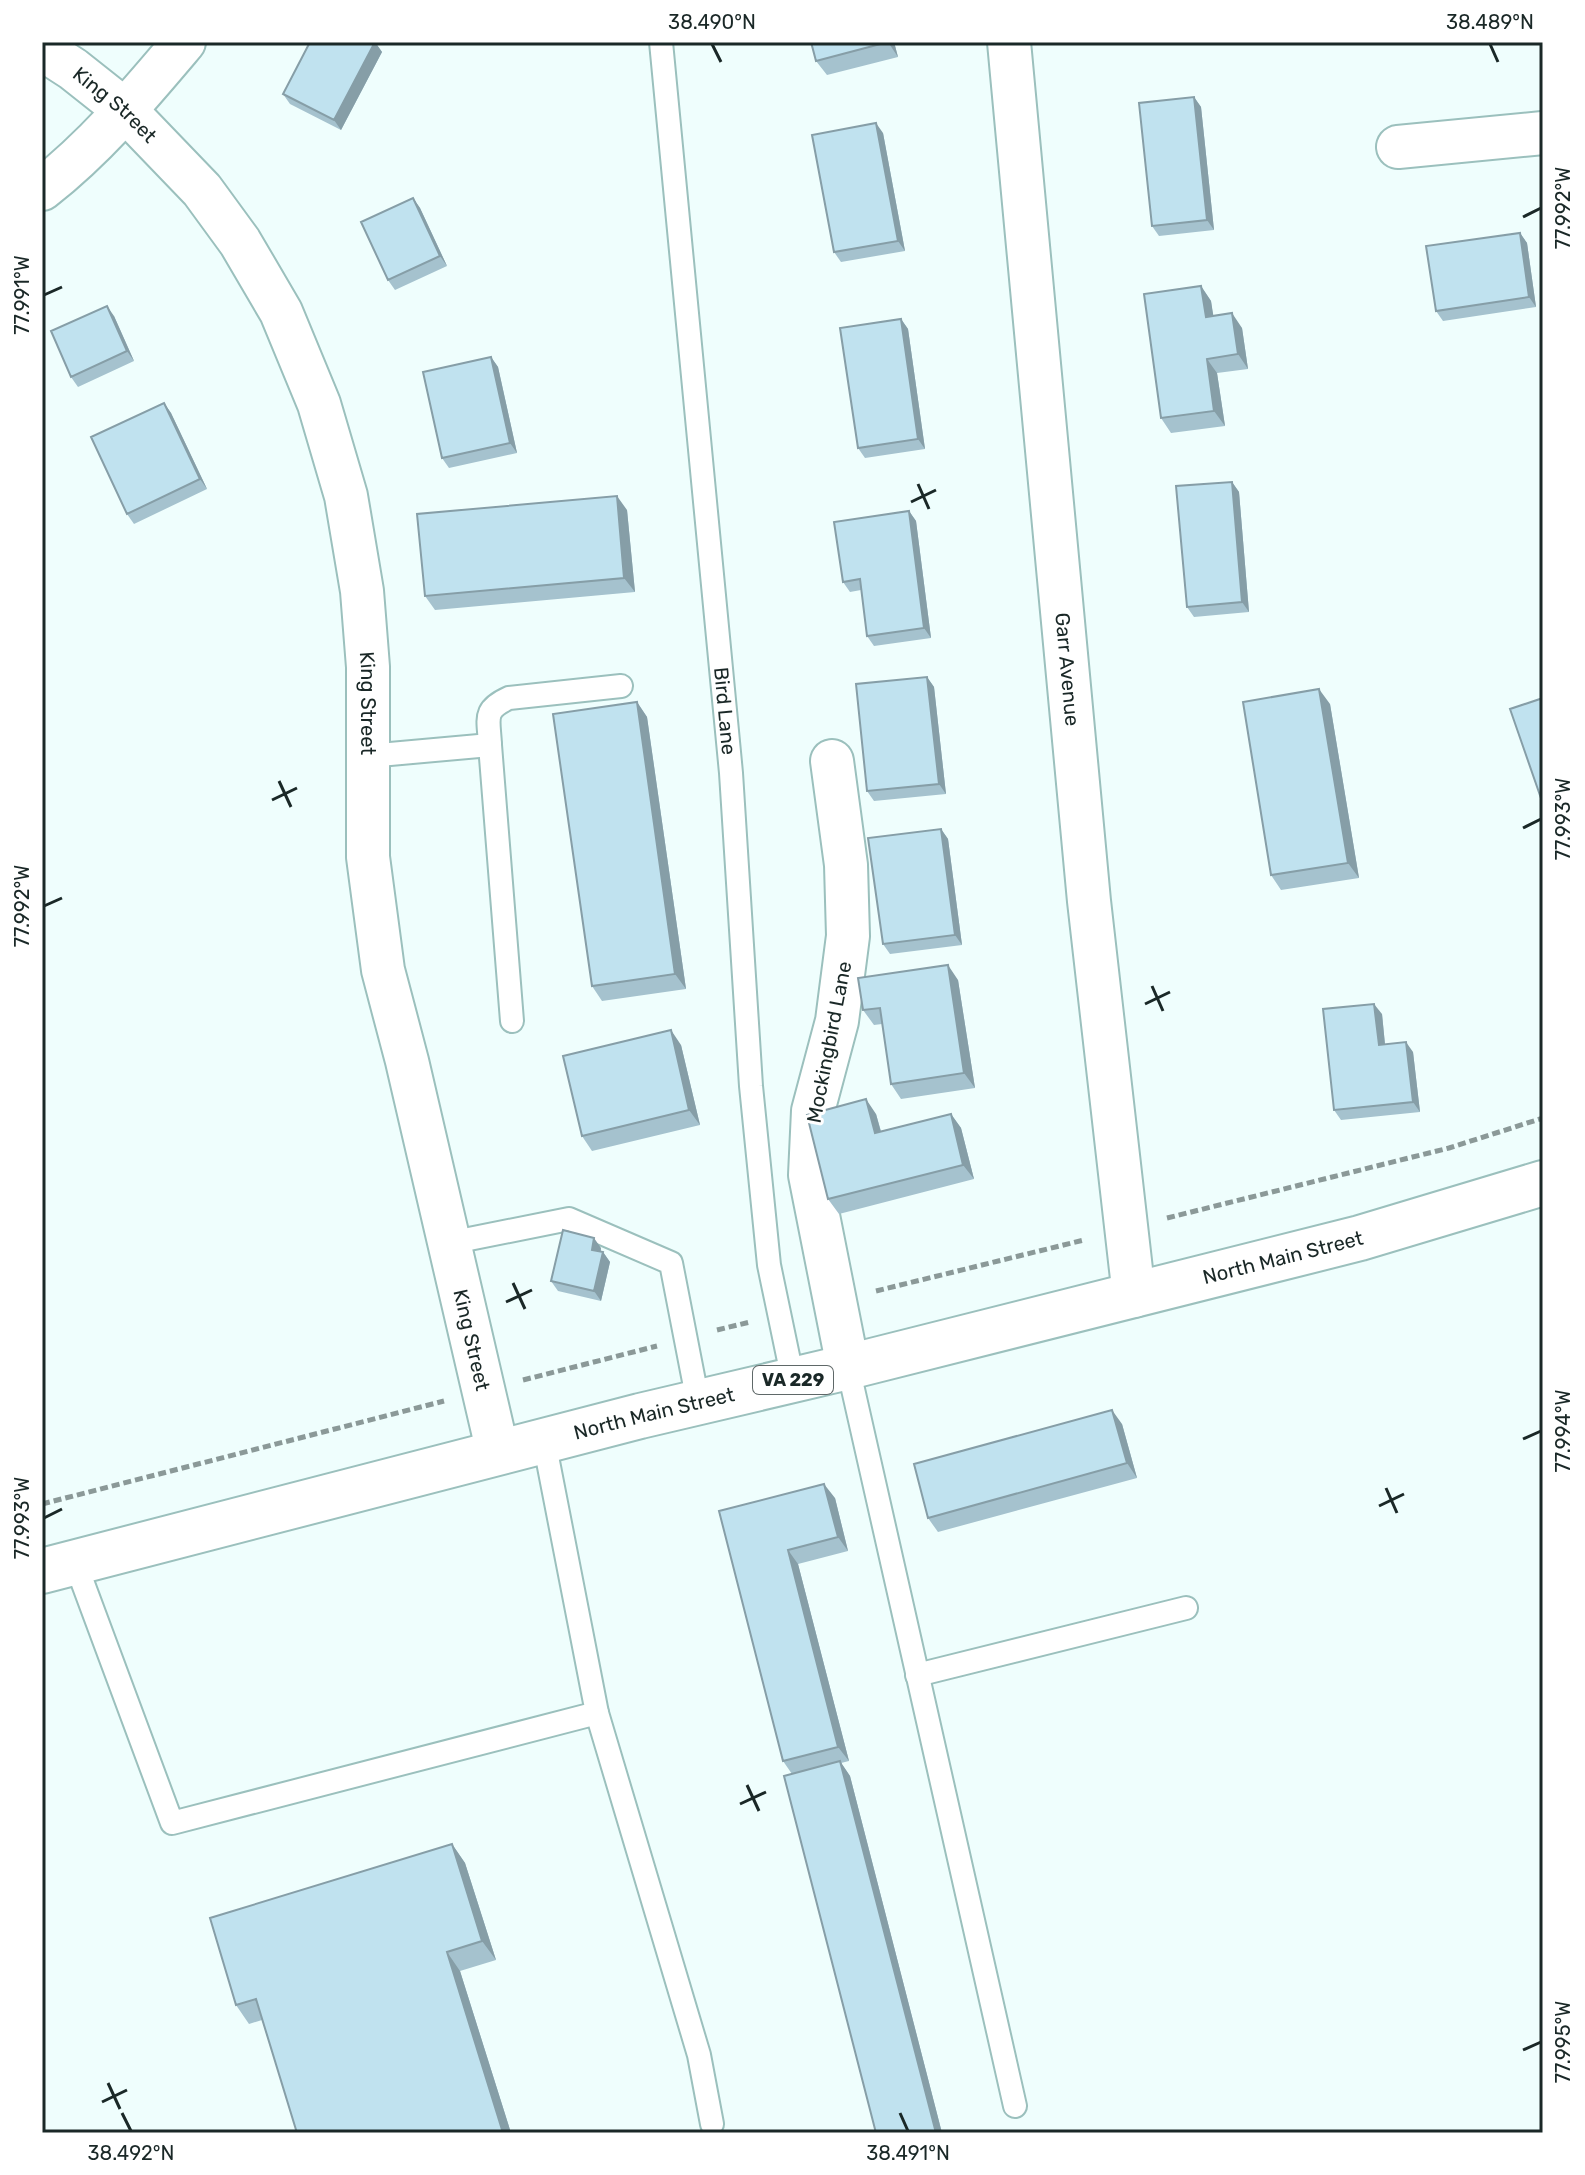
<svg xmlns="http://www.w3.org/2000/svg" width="1585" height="2175" font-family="Rubik,sans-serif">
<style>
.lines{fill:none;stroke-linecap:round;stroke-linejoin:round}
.lane-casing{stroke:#9bc0bd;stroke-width:26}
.street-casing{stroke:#9bc0bd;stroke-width:46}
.primary-casing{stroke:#9bc0bd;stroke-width:48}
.path{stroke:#8b9998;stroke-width:5;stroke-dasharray:8 4;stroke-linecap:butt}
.lane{stroke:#fff;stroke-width:22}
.street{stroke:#fff;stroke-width:42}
.primary{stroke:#fff;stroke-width:44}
.wall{fill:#a5c2ce}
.shaded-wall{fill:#869ea7}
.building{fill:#c0e2ef;stroke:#869ea7;stroke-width:2}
.ticks{fill:none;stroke:#1a2827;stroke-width:3}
.labels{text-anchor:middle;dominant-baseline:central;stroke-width:6;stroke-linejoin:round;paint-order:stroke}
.shield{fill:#fff;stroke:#5f6868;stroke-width:2}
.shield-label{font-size:18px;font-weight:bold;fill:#1a2827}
.street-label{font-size:20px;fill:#1a2827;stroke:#fff}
.neatline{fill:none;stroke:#1a2827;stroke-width:3}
.ticks-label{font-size:20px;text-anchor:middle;fill:#1a2827}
</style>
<rect width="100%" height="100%" fill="#effefd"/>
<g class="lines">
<defs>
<g id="lane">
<path id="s1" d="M661,42L731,773L751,1086L769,1265L793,1380"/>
<path d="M490,745C489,719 482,710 509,698L621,686"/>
<path d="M368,756L490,745L512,1021"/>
<path d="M449,1243L569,1219L671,1263L698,1402"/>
<path d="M848,1367L1015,2106"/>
<path d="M75,1562L172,1823L597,1713L544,1441"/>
<path d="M917,1675L1186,1608"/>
<path d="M597,1713L699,2055L712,2124"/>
</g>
<g id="street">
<path id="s2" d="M1009,42L1089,901L1134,1296"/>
<path id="s3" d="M42,49L73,69L126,111L202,190L240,242L281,312L319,404L346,496L362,591L368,667V857L383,970L407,1061L498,1453"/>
<path d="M1398,147L1543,133"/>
<path d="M42,189C96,147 140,94 184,42"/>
<path d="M832,761L846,865L848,936L837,1021L813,1111L810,1175L848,1367"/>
</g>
<g id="primary">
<path id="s4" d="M42,1571L640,1416L848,1367L1360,1238L1543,1183"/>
</g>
</defs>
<use href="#lane" class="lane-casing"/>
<use href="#street" class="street-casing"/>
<use href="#primary" class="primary-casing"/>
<path class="path" d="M1167,1218L1449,1148L1543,1118
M876,1291L1084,1240
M717,1330L750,1322
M523,1380L657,1346
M42,1504L444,1401"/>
<use href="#lane" class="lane"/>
<use href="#street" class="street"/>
<use href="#primary" class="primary"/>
</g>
<path class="wall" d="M375,42L382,52L341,130L290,104L283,94Z
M811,42H894L898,57L827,75L816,61Z
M1194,97L1201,107L1214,230L1159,236L1152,226Z
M883,133L905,251L841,262L834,252Z
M413,198L420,208L447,266L395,290L388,280Z
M1520,233L1527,243L1536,307L1443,321L1436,311Z
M1201,286L1211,301L1213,316L1242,328L1248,369L1217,373L1225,426L1171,433L1161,418Z
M114,316L134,361L78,387L71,377Z
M901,319L908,329L925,449L865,458L858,448Z
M491,357L498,367L517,453L449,468L442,458Z
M164,403L171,413L207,489L134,524L127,514Z
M1232,482L1239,492L1249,612L1194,617L1187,607Z
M627,510L635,592L435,610L425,596Z
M909,511L916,521L931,638L874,646L867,636L861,590L850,592L843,582Z
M927,677L934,687L946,794L874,801L867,791Z
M637,702L647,717L686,989L602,1001L592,986Z
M1330,704L1359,878L1281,890L1271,875Z
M941,829L948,839L962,945L890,954L883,944Z
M958,980L975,1088L901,1099L891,1084L882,1024L874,1025L863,1010Z
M1382,1014L1385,1044L1413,1052L1420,1112L1341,1120L1334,1110Z
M681,1045L700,1125L592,1151L582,1136Z
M876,1114L881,1131L951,1114L961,1128L974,1179L839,1214L828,1199Z
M601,1248V1252H603L610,1262L601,1301L558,1291L551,1281Z
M1122,1424L1137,1478L938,1532L928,1518Z
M835,1498L848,1551L798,1564L849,1761L841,1763L850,1776L942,2133H876L792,1774L783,1761L719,1511Z
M452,1844L465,1863L496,1960L460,1971L511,2133H297L262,2020L249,2024L236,2005Z"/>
<path class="shaded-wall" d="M375,42L382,52L341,130L334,120Z
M888,42H894L898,57Z
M1194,97L1201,107L1214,230L1207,220Z
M876,123L883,133L905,251L898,241Z
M413,198L420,208L447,266L440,256Z
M1520,233L1527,243L1536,307L1529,297Z
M1201,286L1211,301L1216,332L1206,317Z
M107,306L114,316L134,361L127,351Z
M1232,313L1242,328L1248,369L1238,354Z
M901,319L908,329L925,449L918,439Z
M491,357L498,367L517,453L510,443Z
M1207,359L1217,373L1225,426L1214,411Z
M164,403L171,413L207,489L200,479Z
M1232,482L1239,492L1249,612L1242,602Z
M617,496L627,510L635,592L624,578Z
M909,511L916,521L931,638L924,628Z
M927,677L934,687L946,794L939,784Z
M1319,689L1330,704L1359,878L1348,863Z
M637,702L647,717L686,989L675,974Z
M941,829L948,839L962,945L955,935Z
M948,965L958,980L975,1088L964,1073Z
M1374,1004L1382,1014L1386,1055L1379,1045Z
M671,1030L681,1045L700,1125L689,1110Z
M1406,1042L1413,1052L1420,1112L1413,1102Z
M866,1099L876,1114L885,1147L875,1133Z
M951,1114L961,1128L974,1179L963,1165Z
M594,1238L601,1248L599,1260L592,1250Z
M603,1252L610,1262L601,1301L594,1291Z
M1112,1410L1122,1424L1137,1478L1127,1463Z
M824,1484L835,1498L848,1551L838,1537Z
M788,1550L798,1564L849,1761L838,1747Z
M840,1761L850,1776L942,2133H936Z
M452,1844L465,1863L496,1960L482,1941Z
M447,1952L460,1971L511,2133H503Z"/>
<path class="building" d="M310,42H375L334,120L283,94Z
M811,42H888L816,61Z
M1194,97L1207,220L1152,226L1139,103Z
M876,123L898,241L834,252L812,135Z
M413,198L440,256L388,280L361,222Z
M1520,233L1529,297L1436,311L1426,246Z
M1201,286L1206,317L1232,313L1238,354L1207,359L1214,411L1161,418L1144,294Z
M107,306L127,351L71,377L51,331Z
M901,319L918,439L858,448L840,328Z
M491,357L510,443L442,458L423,372Z
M164,403L200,479L127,514L91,437Z
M1232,482L1242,602L1187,607L1176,486Z
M617,496L624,578L425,596L417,514Z
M909,511L924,628L867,636L860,579L843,582L834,522Z
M927,677L939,784L867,791L856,684Z
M1319,689L1348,863L1271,875L1243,702Z
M1543,698V804L1510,709Z
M637,702L675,974L592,986L553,714Z
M941,829L955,935L883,944L868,838Z
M948,965L964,1073L891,1084L880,1008L863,1010L858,978Z
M1374,1004L1379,1045L1406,1042L1413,1102L1334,1110L1323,1009Z
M671,1030L689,1110L582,1136L563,1056Z
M866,1099L875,1133L951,1114L963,1165L828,1199L807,1115Z
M563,1230L594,1238L592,1250L603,1252L594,1291L551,1281Z
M1112,1410L1127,1463L928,1518L914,1464Z
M824,1484L838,1537L788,1550L838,1747L783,1761L719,1511Z
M840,1761L936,2133H876L784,1776Z
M452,1844L482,1941L447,1952L503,2133H297L256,1999L236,2005L210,1918Z"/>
<path class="ticks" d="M712,44L721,62M1490,44L1498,62M1523,217L1541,208M44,295L62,287M918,484L929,509M911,502L936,490M279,781L291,807M272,800L297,788M1523,828L1541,819M44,906L62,898M1152,986L1163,1011M1145,1004L1170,992M513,1283L525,1309M506,1302L532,1290M1523,1439L1541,1431M1386,1488L1397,1513M1379,1506L1404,1494M44,1518L62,1509M747,1785L759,1811M740,1804L766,1792M1523,2050L1541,2042M108,2083L120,2109M102,2102L127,2090M122,2113L131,2131M900,2113L908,2131"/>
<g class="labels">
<rect class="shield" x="753" y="1366" width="80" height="28" rx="6"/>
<g class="shield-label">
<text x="793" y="1380">VA 229</text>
</g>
<g class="street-label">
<text stroke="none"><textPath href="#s3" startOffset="92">King Street</textPath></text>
<text stroke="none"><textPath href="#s2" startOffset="630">Garr Avenue</textPath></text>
<text stroke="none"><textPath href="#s3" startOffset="764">King Street</textPath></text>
<text stroke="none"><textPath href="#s1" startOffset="672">Bird Lane</textPath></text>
<text transform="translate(829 1042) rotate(-79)">Mockingbird Lane</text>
<text stroke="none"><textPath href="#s4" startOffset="1280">North Main Street</textPath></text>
<text stroke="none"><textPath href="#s3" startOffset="1412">King Street</textPath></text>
<text stroke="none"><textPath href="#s4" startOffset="632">North Main Street</textPath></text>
</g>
</g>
<rect width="1585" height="2175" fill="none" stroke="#ffffff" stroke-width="88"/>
<rect x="44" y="44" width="1497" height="2087" class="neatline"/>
<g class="ticks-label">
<text x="712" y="29">38.490°N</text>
<text x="1490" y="29">38.489°N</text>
<text transform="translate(1563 208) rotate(-90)" y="7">77.992°W</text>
<text transform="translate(22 295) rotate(-90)" y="7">77.991°W</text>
<text transform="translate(1563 819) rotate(-90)" y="7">77.993°W</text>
<text transform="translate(22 906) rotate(-90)" y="7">77.992°W</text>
<text transform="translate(1563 1431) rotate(-90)" y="7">77.994°W</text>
<text transform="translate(22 1518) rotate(-90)" y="7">77.993°W</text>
<text transform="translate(1563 2042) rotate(-90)" y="7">77.995°W</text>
<text x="131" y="2160">38.492°N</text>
<text x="908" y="2160">38.491°N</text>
</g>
</svg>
